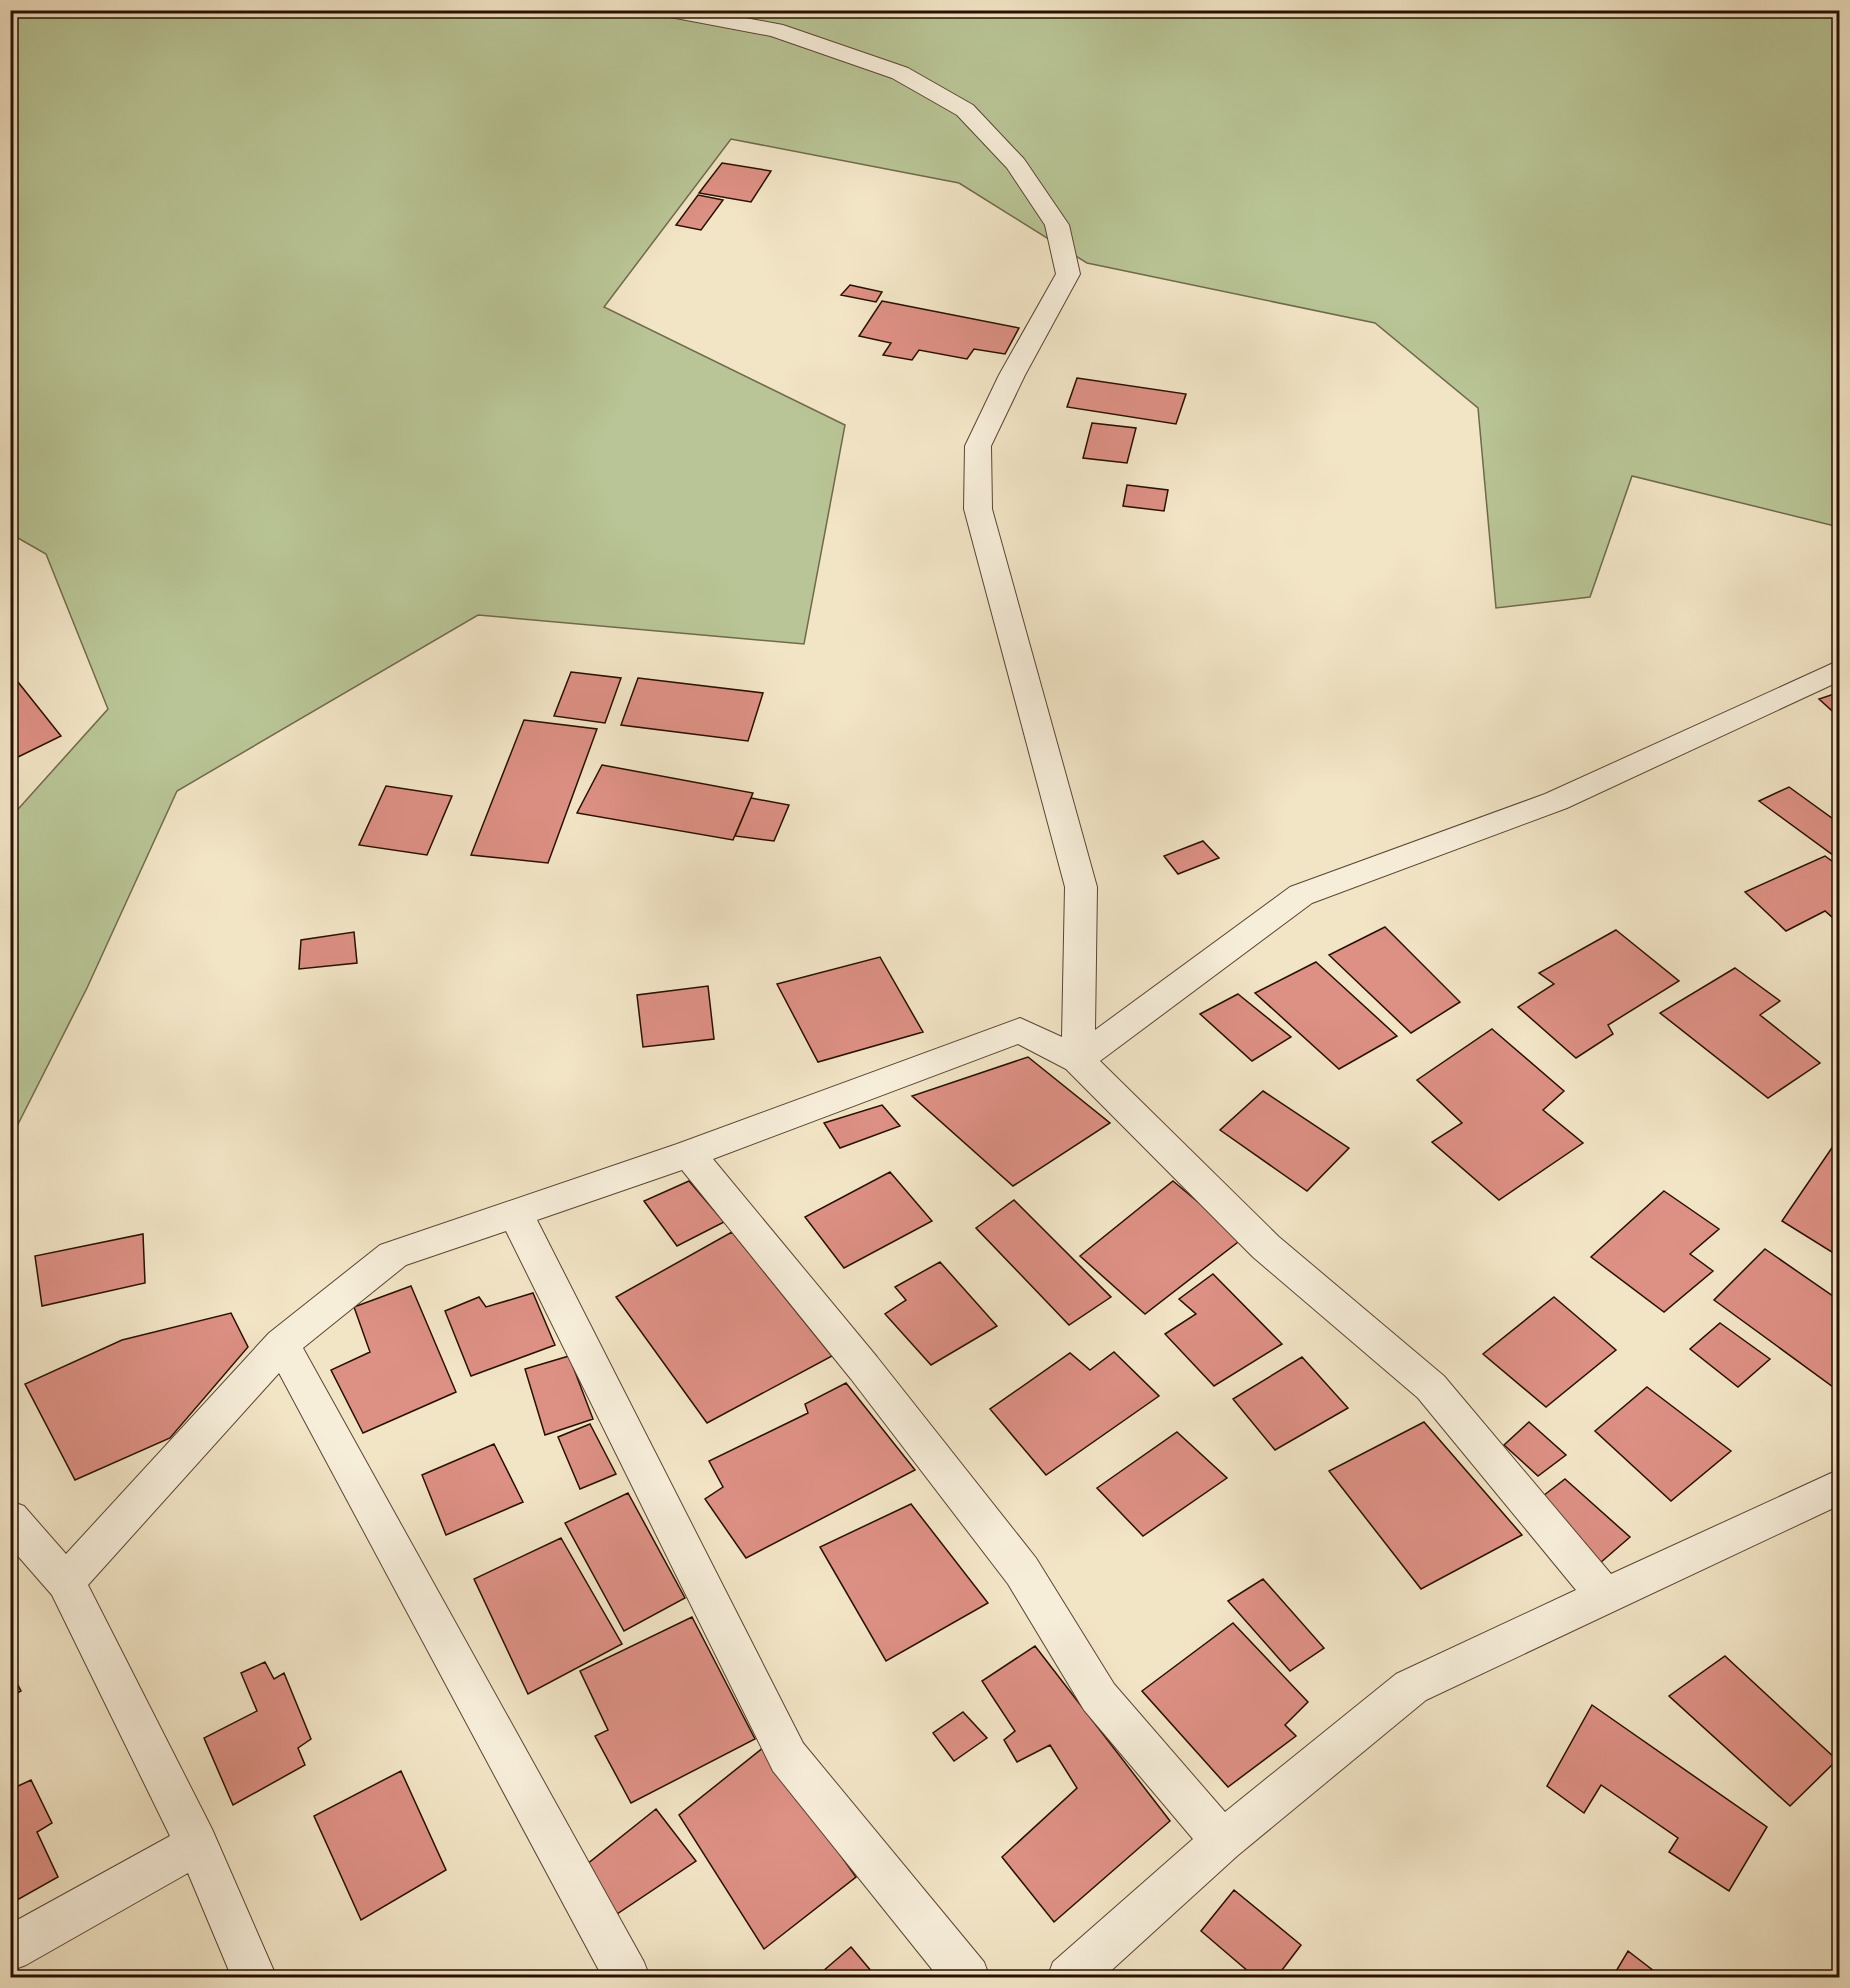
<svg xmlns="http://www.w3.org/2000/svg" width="1850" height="1988" font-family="Vollkorn,serif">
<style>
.green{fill:#b9c596;stroke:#706a4b;stroke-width:1.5}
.building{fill:#dd9084;stroke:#281000;stroke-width:1.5}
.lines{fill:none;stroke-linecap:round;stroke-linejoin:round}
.street-casing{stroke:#5a4532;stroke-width:2}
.street{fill:#f7eeda;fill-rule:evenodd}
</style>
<rect width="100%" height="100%" fill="#f2e5c6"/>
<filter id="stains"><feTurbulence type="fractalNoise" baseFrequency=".00333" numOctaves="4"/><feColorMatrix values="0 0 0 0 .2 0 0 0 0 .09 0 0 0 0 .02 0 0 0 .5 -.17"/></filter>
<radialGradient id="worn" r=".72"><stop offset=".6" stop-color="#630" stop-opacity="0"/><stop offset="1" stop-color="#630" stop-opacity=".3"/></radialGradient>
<path class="green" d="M11,11H1839V527L1632,476L1590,597L1496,608L1478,408L1375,323L1087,263L959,183L731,139L604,307L845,425L804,644L478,615L177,791L87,988L11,1138V1045L17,1014L10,985L11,817L108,709L46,554L11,534Z"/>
<path class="building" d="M722,163L771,171L751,202L699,193Z
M698,195L723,200L701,230L676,225Z
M850,285L882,292L876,302L841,295Z
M882,301L1019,328L1005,354L974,349L967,359L919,350L912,360L883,355L891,343L859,336Z
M1077,378L1186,394L1176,424L1067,407Z
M1092,423L1136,428L1127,463L1083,458Z
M1127,485L1168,490L1164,511L1123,506Z
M10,672L61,736L18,757L10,747Z
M571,672L621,678L605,723L554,716Z
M638,678L763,693L748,741L621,725Z
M1840,692V718L1819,699Z
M524,720L597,729L548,863L471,855Z
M602,765L753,793L733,840L577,813Z
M386,786L452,796L427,855L359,845Z
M1789,787L1840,824V851L1833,855L1759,801Z
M751,798L789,805L774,841L735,836Z
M1203,841L1219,858L1178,874L1164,856Z
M1825,856L1840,867V924L1825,911L1786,931L1745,892Z
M1385,927L1460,1002L1411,1033L1329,955Z
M1616,930L1679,981L1608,1025L1613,1034L1576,1058L1518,1007L1554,984L1539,973Z
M354,932L357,963L299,969L301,940Z
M880,957L923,1032L818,1062L777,984Z
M1316,962L1397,1036L1339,1069L1255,993Z
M1735,968L1780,1001L1760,1015L1820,1063L1768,1098L1660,1013Z
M708,986L714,1039L643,1047L637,995Z
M1238,994L1291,1037L1252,1061L1200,1014Z
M1492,1029L1564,1091L1543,1110L1583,1143L1499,1200L1432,1142L1462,1123L1417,1080Z
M1028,1057L1110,1123L1013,1186L912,1096Z
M1263,1091L1349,1148L1307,1191L1220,1130Z
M882,1105L900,1126L840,1148L824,1123Z
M1840,1136V1247L1835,1254L1782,1221Z
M890,1172L932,1221L844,1268L805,1217Z
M689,1181L724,1222L677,1246L644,1201Z
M1173,1181L1242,1239L1145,1314L1080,1256Z
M1664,1191L1719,1229L1690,1254L1713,1271L1664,1312L1591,1257Z
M1014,1200L1111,1297L1069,1325L976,1228Z
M732,1232L832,1356L707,1423L616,1297Z
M143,1234L145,1283L42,1306L35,1256Z
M1765,1249L1840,1301V1392L1714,1300Z
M940,1262L997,1326L931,1365L885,1314L906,1300L895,1287Z
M1213,1274L1282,1344L1214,1386L1165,1334L1196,1314L1179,1299Z
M411,1286L456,1392L363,1433L331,1370L370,1352L354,1307Z
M533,1293L555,1345L471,1376L445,1311L479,1297L486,1307Z
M1554,1297L1616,1350L1546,1407L1483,1354Z
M231,1313L248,1347L170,1438L75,1480L25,1384L122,1340Z
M1720,1323L1770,1359L1738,1387L1690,1349Z
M1114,1352L1159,1396L1046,1475L990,1409L1070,1353L1090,1370Z
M569,1356L593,1419L545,1435L525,1369Z
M1302,1357L1348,1408L1275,1450L1233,1399Z
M846,1383L915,1470L746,1558L705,1499L723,1487L709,1461L808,1413L805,1404Z
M1647,1387L1731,1451L1671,1501L1595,1431Z
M1424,1422L1522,1535L1421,1589L1329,1471Z
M1529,1422L1566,1455L1538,1476L1504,1445Z
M590,1424L616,1474L580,1489L558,1437Z
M1177,1432L1227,1478L1143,1536L1097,1488Z
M494,1444L523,1502L446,1535L422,1475Z
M1565,1479L1630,1537L1600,1563L1543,1496Z
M628,1493L685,1598L624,1631L565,1523Z
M911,1504L988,1603L886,1661L820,1547Z
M561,1538L622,1644L528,1694L474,1579Z
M1263,1579L1324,1648L1290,1671L1228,1601Z
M692,1617L755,1739L631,1803L595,1736L608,1730L580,1671Z
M1233,1623L1308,1702L1285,1725L1296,1736L1228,1787L1142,1691Z
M1035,1646L1170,1821L1054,1922L1002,1857L1077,1788L1050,1745L1017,1762L1004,1740L1015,1731L982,1681Z
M1725,1656L1837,1760L1790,1806L1669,1696Z
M265,1662L274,1679L284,1673L311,1739L298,1748L305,1765L233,1805L204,1738L257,1711L241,1673Z
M10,1670L21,1691L10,1697Z
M1592,1705L1767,1827L1729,1891L1669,1852L1678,1838L1601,1785L1584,1813L1547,1786Z
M963,1712L987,1738L954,1761L933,1733Z
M764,1747L856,1877L764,1949L679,1815Z
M401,1771L446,1870L361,1920L314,1816Z
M10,1774L16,1787L31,1780L52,1823L37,1832L58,1877L10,1904Z
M656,1809L696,1861L614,1916L581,1869Z
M1234,1890L1301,1945L1276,1978H1256L1201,1931Z
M851,1947L877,1978H815Z
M1628,1951L1663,1978H1612Z"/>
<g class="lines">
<defs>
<path id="street" d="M655,10H703L783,25L908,68L973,105L1024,159L1069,225L1080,274L1025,375L991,446L992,509L1097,887L1095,1030L1290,887L1545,794L1840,660V681L1567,808L1312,903L1100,1061L1279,1237L1444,1376L1611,1574L1840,1469V1505L1426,1700L1237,1856L1103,1978H1047L1053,1962L1193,1839L1084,1710L1008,1584L851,1379L682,1170L537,1220L803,1743L984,1962L990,1978H939L773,1771L506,1231L406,1265L303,1348L644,1962L650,1978H603L279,1373L88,1585L212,1829L277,1978H232L188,1873L26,1965L10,1971V1924L170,1836L52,1595L10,1547V1501L24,1506L66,1554L269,1333L380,1245L677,1144L1020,1018L1062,1037L1065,887L964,509L965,446L999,375L1056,274L1045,225L1007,168L957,115L892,78L771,36L665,16L658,14ZM1018,1044L1066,1069L1253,1257L1418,1398L1576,1590L1396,1674L1225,1812L1114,1684L1036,1558L877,1357L713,1159Z"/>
</defs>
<use href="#street" class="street-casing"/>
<use href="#street" class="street"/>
</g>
<rect width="1850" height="1988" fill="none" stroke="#f2e5c6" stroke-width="36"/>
<rect x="12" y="12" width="1826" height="1964" fill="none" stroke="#281000" stroke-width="3"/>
<rect x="18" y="18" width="1814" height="1952" fill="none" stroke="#281000" stroke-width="1.5"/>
<rect width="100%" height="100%" filter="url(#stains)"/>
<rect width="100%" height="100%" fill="url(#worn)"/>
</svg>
